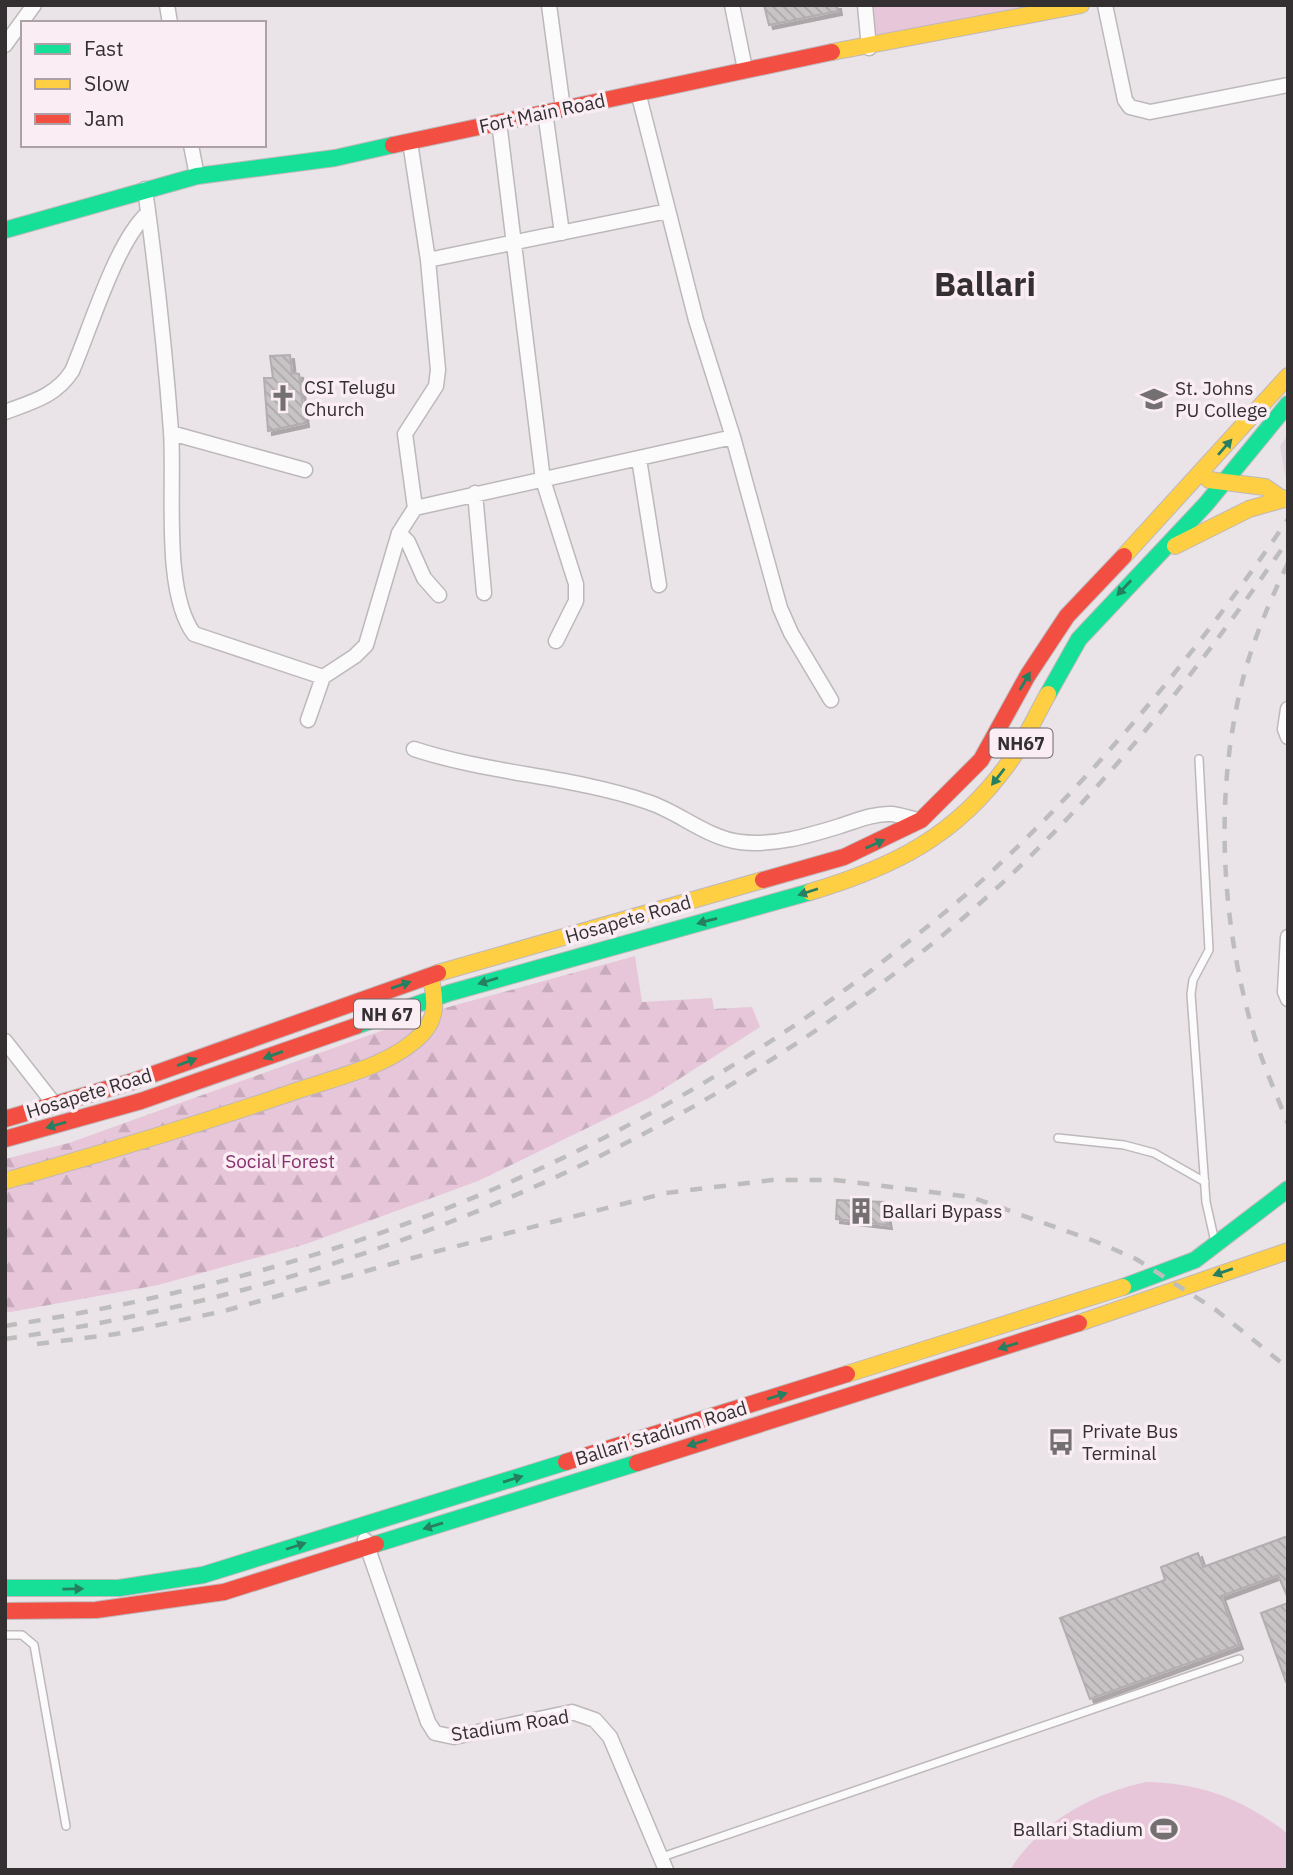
<svg xmlns="http://www.w3.org/2000/svg" width="1293" height="1875" font-family="'IBM Plex Sans',sans-serif">
<style>
.built{fill:#e1d3db}
.forest{fill:url(#forest-firs)}
.park{fill:#e7c6d9}
.building{fill:url(#building-back-hatch);stroke:#b2adb0;stroke-width:2;filter:url(#shadow)}
.lines{fill:none;stroke-linecap:round;stroke-linejoin:round}
.lane-casing{stroke:#bdb8bb;stroke-width:10}
.street-casing{stroke:#bdb8bb;stroke-width:17}
.fast-casing{stroke:#bdb8bb;stroke-width:18}
.slow-casing{stroke:#bdb8bb;stroke-width:18}
.jam-casing{stroke:#bdb8bb;stroke-width:18}
.lane{stroke:#fcfbfb;stroke-width:7}
.street{stroke:#fcfbfb;stroke-width:14}
.fast{stroke:#16e098;stroke-width:16}
.slow{stroke:#ffcf43;stroke-width:16}
.jam{stroke:#f24e42;stroke-width:16}
.rail{stroke:#bebdbd;stroke-width:4.5;stroke-dasharray:12 12;stroke-linecap:butt}
.oneway{fill:#267f60}
.labels{text-anchor:middle;dominant-baseline:central;stroke-width:7;stroke-linejoin:round;paint-order:stroke}
.shield{fill:#faedf4;stroke:#6f696c;stroke-width:2}
.shield-label{font-size:18px;font-weight:bold;fill:#343032}
.street-label{font-size:19px;fill:#343032;stroke:#faedf4}
.poi-label{font-size:19px;fill:#343032;stroke:#faedf4;text-anchor:start}
.park-label{font-size:19px;fill:#88316c;stroke:#faedf4}
.town-label{font-size:33px;font-weight:bold;fill:#343032;stroke:#faedf4}
</style>
<defs>
<pattern id="forest-firs" width="22" height="20" patternUnits="userSpaceOnUse" patternTransform="scale(1.75)"><rect width="22" height="20" fill="#e7c6d9"/><path d="M5 1l3.5 6h-7zM16 11l3.5 6h-7z" fill="#c7aabb"/></pattern>
<pattern id="building-back-hatch" width="6" height="6" patternUnits="userSpaceOnUse" patternTransform="scale(1.75)"><rect width="6" height="6" fill="#c8c3c5"/><path d="M-1 5l2 2M0 0l6 6M5-1l2 2" fill="none" stroke="#aca8aa"/></pattern>
<filter id="shadow"><feDropShadow dx="4" dy="4" stdDeviation="0" flood-color="#0004"/></filter>
</defs>
<rect width="100%" height="100%" fill="#eae3e7"/>
<path class="built" d="M1288,435L1287,485L1280,446Z"/>
<path class="forest" d="M635,956L642,1002L712,998L714,1009L752,1007L760,1027L651,1097L478,1181L306,1244L158,1285L5,1313V1159L69,1143L445,1008Z"/>
<path class="park" d="M869,5H1073L874,42Z
M1147,1782C1202,1783 1245,1800 1288,1834V1870H1010C1040,1822 1093,1793 1147,1782Z"/>
<path class="building" d="M764,5H837L838,11L769,25Z
M290,355L292,373L299,374L305,423L268,431L264,378H273L270,356Z
M837,1200L884,1202L888,1225L836,1219Z
M1288,1536V1598L1278,1575L1221,1596L1239,1645L1090,1699L1060,1618L1165,1580L1161,1567L1198,1553L1203,1567Z
M1288,1603V1682H1286L1261,1613Z"/>
<g class="lines">
<defs>
<path id="lane" d="M1199,759L1209,950L1193,980L1191,994L1206,1202L1215,1242
M1058,1138L1124,1145L1154,1153L1205,1182
M5,1635H22L34,1645L66,1826
M662,1857L1239,1659"/>
<path id="street" d="M167,5L170,23
M549,5L563,109
M732,5L745,69
M865,5L869,48
M1105,5L1125,100L1130,107L1150,112L1288,85
M5,45L34,5
M638,92L696,320L733,437L780,608L791,633L831,700
M545,112L562,233
M499,122L543,480L576,584V601L556,641
M410,142L428,260L438,370L436,386L405,434L415,508
M191,145L197,176
M145,189C156,269 165,351 171,431C175,486 162,591 194,634L323,677
M428,260L668,211
M5,412C32,402 56,396 72,371C90,330 116,241 148,213
M171,433L305,470
M639,459L659,585
M475,493L484,593
M399,533L408,542L424,578L439,595
M1288,709L1285,729L1288,737
M308,720L323,677L355,656L366,645L399,533L415,508L733,437
M414,749C490,774 572,776 648,802C679,812 707,838 740,842C774,846 808,836 840,826C856,821 874,813 892,814C900,815 909,818 918,820
M1288,937L1285,992L1288,999
M5,1041L55,1105
M365,1540L428,1722L435,1733L454,1737L572,1712L595,1720L610,1737L666,1870"/>
<path id="fast" d="M5,230L197,176L335,158L393,145
M1048,694L1079,639L1206,504L1288,404
M356,1026L449,993L810,892
M1123,1287L1195,1260L1288,1189
M376,1544L637,1463
M5,1588H119L203,1575L566,1462"/>
<path id="slow" d="M832,52L1081,5
M1209,480L1265,487L1281,498
M1175,546L1249,509L1288,498
M1124,556L1288,376
M810,892C894,867 956,836 1008,764C1024,743 1035,717 1048,694
M438,973L763,880
M5,1181C103,1153 200,1124 296,1091C337,1077 391,1066 422,1034C436,1019 436,1003 432,984
M1079,1323L1288,1251
M847,1374L1123,1287"/>
<path id="jam" d="M393,145L832,52
M763,880L844,857L921,820L981,760L1028,675L1067,616L1124,556
M5,1119L134,1081L438,973
M5,1139L141,1101L356,1026
M566,1462L847,1374
M637,1463L1079,1323
M5,1611L96,1610L224,1592L376,1544"/>
</defs>
<use href="#lane" class="lane-casing"/>
<use href="#street" class="street-casing"/>
<use href="#fast" class="fast-casing"/>
<use href="#slow" class="slow-casing"/>
<use href="#jam" class="jam-casing"/>
<use href="#lane" class="lane"/>
<use href="#street" class="street"/>
<use href="#fast" class="fast"/>
<use href="#slow" class="slow"/>
<use href="#jam" class="jam"/>
<path class="rail" d="M1288,563C1269,603 1251,644 1241,687C1215,795 1221,917 1251,1024C1260,1058 1275,1091 1288,1124
M5,1326C322,1276 611,1167 869,972C916,936 964,899 1007,857C1113,755 1206,640 1288,519
M5,1339C354,1288 692,1149 962,919C1089,810 1194,677 1288,540
M37,1344L116,1334L224,1311L434,1252L666,1193L772,1180H835L971,1197L1097,1242L1136,1259L1216,1310L1288,1368"/>
</g>
<defs><path id="oneway-solid" d="M-6-.8H1V-3.2L6.5 0L1 3.2V.8H-6Z" transform="scale(1.75)"/></defs>
<g class="oneway">
<use href="#oneway-solid" transform="translate(1225 447) rotate(-49)"/>
<use href="#oneway-solid" transform="translate(1124 588) rotate(133)"/>
<use href="#oneway-solid" transform="translate(1025 681) rotate(-60)"/>
<use href="#oneway-solid" transform="translate(998 777) rotate(128)"/>
<use href="#oneway-solid" transform="translate(875 844) rotate(-24)"/>
<use href="#oneway-solid" transform="translate(808 892) rotate(162)"/>
<use href="#oneway-solid" transform="translate(707 921) rotate(165)"/>
<use href="#oneway-solid" transform="translate(488 981) rotate(163)"/>
<use href="#oneway-solid" transform="translate(401 985) rotate(-19)"/>
<use href="#oneway-solid" transform="translate(273 1055) rotate(160)"/>
<use href="#oneway-solid" transform="translate(187 1062) rotate(-20)"/>
<use href="#oneway-solid" transform="translate(56 1125) rotate(164)"/>
<use href="#oneway-solid" transform="translate(1223 1272) rotate(161)"/>
<use href="#oneway-solid" transform="translate(1008 1346) rotate(163)"/>
<use href="#oneway-solid" transform="translate(777 1396) rotate(-17)"/>
<use href="#oneway-solid" transform="translate(697 1443) rotate(163)"/>
<use href="#oneway-solid" transform="translate(513 1479) rotate(-17)"/>
<use href="#oneway-solid" transform="translate(433 1526) rotate(163)"/>
<use href="#oneway-solid" transform="translate(296 1546) rotate(-18)"/>
<use href="#oneway-solid" transform="translate(73 1589) rotate(-1)"/>
</g>
<defs>
<symbol id="church-bare" viewBox="-9 -9 18 18"><path d="M-1.2-6h2.4v3.5h3.3v2.4h-3.3V6h-2.4V-.1h-3.3v-2.4h3.3Z" fill="#746f71" stroke="#faedf4" stroke-width="2.5" paint-order="stroke"/></symbol>
<symbol id="university-bare" viewBox="-9 -9 18 18"><path d="M0-5L7-2L0 1L-7-2ZM-4 1L0 2.5L4 1V4Q0 6-4 4Z" fill="#746f71" stroke="#faedf4" stroke-width="2.5" paint-order="stroke"/></symbol>
<symbol id="building-bare" viewBox="-9 -9 18 18"><path d="M-4-6H4V6H1V3H-1V6H-4ZM-2.5-4.3h1.7v1.8h-1.7ZM.8-4.3h1.7v1.8H.8ZM-2.5-1h1.7V.8h-1.7ZM.8-1h1.7V.8H.8Z" fill="#746f71" stroke="#faedf4" stroke-width="2.5" paint-order="stroke"/></symbol>
<symbol id="bus-bare" viewBox="-9 -9 18 18"><path d="M-5-6H5V4H4V6H2V4H-2V6H-4V4H-5ZM-3.5-4V0h7V-4ZM-3.5 1.2v1.5H-2V1.2ZM2 1.2v1.5H3.5V1.2Z" fill="#746f71" stroke="#faedf4" stroke-width="2.5" paint-order="stroke"/></symbol>
<symbol id="stadium-bare" viewBox="-9 -9 18 18"><path d="M0-5a6.5 5 0 1 0 0 10a6.5 5 0 1 0 0-10ZM-3.5-1.8h7v3.6h-7Z" fill="#746f71" stroke="#faedf4" stroke-width="2.5" paint-order="stroke"/></symbol>
</defs>
<g fill-rule="evenodd">
<use href="#church-bare" x="264" y="379" width="38" height="38"/>
<use href="#university-bare" x="1135" y="380" width="38" height="38"/>
<use href="#building-bare" x="842" y="1192" width="38" height="38"/>
<use href="#bus-bare" x="1042" y="1423" width="38" height="38"/>
<use href="#stadium-bare" x="1145" y="1810" width="38" height="38"/>
</g>
<g class="labels">
<g class="shield">
<rect x="989.5" y="728.5" width="63" height="29" rx="5"/>
<rect x="354" y="999.5" width="66" height="29" rx="5"/>
</g>
<g class="shield-label">
<text x="1021" y="743">NH67</text>
<text x="387" y="1014">NH 67</text>
</g>
<g class="street-label">
<text transform="translate(542 113) rotate(-12)">Fort Main Road</text>
<text transform="translate(628 919) rotate(-16)">Hosapete Road</text>
<text transform="translate(89 1093) rotate(-17)">Hosapete Road</text>
<text transform="translate(661 1433) rotate(-17)">Ballari Stadium Road</text>
<text transform="translate(510 1725) rotate(-9)">Stadium Road</text>
</g>
<g class="poi-label">
<text x="304" y="387">CSI Telugu<tspan x="304" dy="22">Church</tspan></text>
<text x="1175" y="388">St. Johns<tspan x="1175" dy="22">PU College</tspan></text>
<text x="882" y="1211">Ballari Bypass</text>
<text x="1082" y="1431">Private Bus<tspan x="1082" dy="22">Terminal</tspan></text>
<text x="1143" y="1829" text-anchor="end">Ballari Stadium</text>
</g>
<g class="park-label">
<text x="280" y="1161">Social Forest</text>
</g>
<g class="town-label">
<text x="985" y="283">Ballari</text>
</g>
</g>
<rect width="1293" height="1875" fill="none" stroke="#343032" stroke-width="14"/>
<rect x="21" y="21" width="245" height="126" fill="#faedf4" stroke="#aba1a6" stroke-width="2"/>
<rect x="35" y="44" width="35" height="10" fill="#16e098" stroke="#aba1a6" stroke-width="2"/>
<text x="84" y="56" font-size="21" fill="#343032">Fast</text>
<rect x="35" y="79" width="35" height="10" fill="#ffcf43" stroke="#aba1a6" stroke-width="2"/>
<text x="84" y="91" font-size="21" fill="#343032">Slow</text>
<rect x="35" y="114" width="35" height="10" fill="#f24e42" stroke="#aba1a6" stroke-width="2"/>
<text x="84" y="126" font-size="21" fill="#343032">Jam</text>
</svg>
